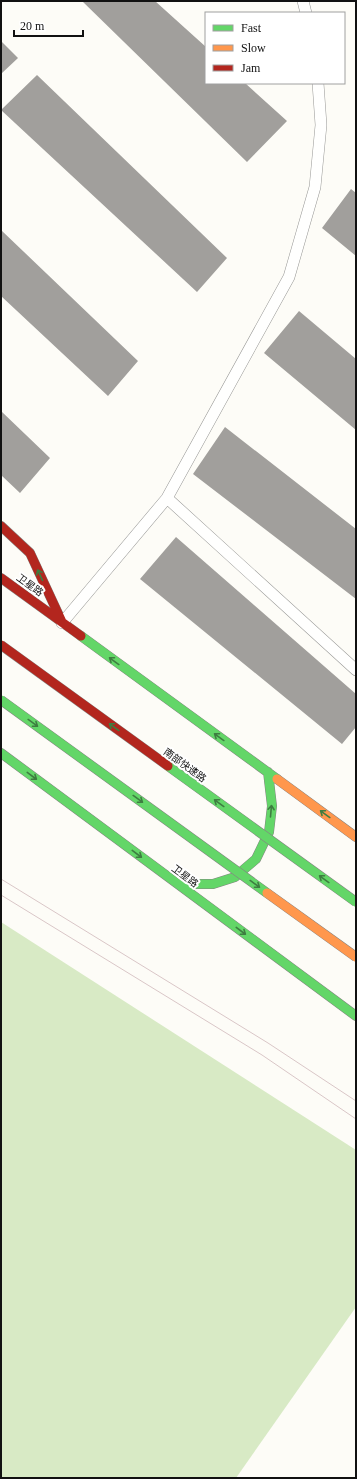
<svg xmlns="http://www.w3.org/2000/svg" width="357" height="1479" font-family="'Times New Roman','Noto Sans SC',serif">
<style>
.forest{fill:#d8eac5}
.building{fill:#a19f9c}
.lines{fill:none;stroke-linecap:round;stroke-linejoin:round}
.lane-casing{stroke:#979795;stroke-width:12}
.fast-casing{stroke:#858482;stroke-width:10}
.slow-casing{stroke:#858482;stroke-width:10}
.jam-casing{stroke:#858482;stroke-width:10}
.lane{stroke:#fffffe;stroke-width:11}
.fast{stroke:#63d668;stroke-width:9}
.slow{stroke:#ff974d;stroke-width:9}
.jam{stroke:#b3261e;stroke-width:9}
.tram{stroke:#d9c6c7;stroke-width:1}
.fast-bridge-casing{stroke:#858482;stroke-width:10;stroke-linecap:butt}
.slow-bridge-casing{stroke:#858482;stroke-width:10;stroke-linecap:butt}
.jam-bridge-casing{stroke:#858482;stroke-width:10;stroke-linecap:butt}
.fast-bridge{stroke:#63d668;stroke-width:9}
.slow-bridge{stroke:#ff974d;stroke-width:9}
.jam-bridge{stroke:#b3261e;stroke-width:9}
.oneway{stroke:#3e7d41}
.labels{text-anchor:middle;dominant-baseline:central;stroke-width:4;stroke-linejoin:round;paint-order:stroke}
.street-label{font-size:10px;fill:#111;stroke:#fff}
</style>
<rect width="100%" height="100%" fill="#fdfcf7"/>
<path class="forest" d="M1,922L356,1150V1307L236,1478H1Z"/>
<path class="building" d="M82,1H155L206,47V83H245L287,121L247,162Z
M1,41L18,58L1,74Z
M37,75L227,258L197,292L1,110Z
M351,189L356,193V256L322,228Z
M1,230L138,361L108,396L1,296Z
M299,311L356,359V430L264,353Z
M1,411L50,458L20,493L1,475Z
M225,427L356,529V599L193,474Z
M176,537L356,694V727L342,744L140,579Z"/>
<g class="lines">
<defs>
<path id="lane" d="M303,1L306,13
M167,498L356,670
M62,623L167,498L289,277L315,187L321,125L318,83"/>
<path id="fast" d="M81,636L277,779
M1,753L356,1016
M178,884H213L235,877L256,859L269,832L272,806L268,772"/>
<path id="slow" d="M277,779L356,837"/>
<path id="jam" d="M1,526L30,553L62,622
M1,578L81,636"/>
</defs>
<use href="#lane" class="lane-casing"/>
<use href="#fast" class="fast-casing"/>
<use href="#slow" class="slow-casing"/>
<use href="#jam" class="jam-casing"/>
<use href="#lane" class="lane"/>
<use href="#fast" class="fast"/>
<use href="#slow" class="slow"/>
<use href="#jam" class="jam"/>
<path class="tram" d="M1,879L268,1043L356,1101
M1,895L262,1055L356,1119"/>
<defs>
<path id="fast-bridge" d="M1,700L267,893
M168,766L356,902"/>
<path id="slow-bridge" d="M267,893L356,957"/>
<path id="jam-bridge" d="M1,645L168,766"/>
</defs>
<use href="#fast-bridge" class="fast-bridge-casing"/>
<use href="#slow-bridge" class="slow-bridge-casing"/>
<use href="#jam-bridge" class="jam-bridge-casing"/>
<use href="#fast-bridge" class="fast-bridge"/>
<use href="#slow-bridge" class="slow-bridge"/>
<use href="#jam-bridge" class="jam-bridge"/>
</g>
<defs><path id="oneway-shaft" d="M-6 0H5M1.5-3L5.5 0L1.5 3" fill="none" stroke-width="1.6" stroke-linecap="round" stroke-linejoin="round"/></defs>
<g class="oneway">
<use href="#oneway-shaft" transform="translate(40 575) rotate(-115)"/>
<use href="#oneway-shaft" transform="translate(114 661) rotate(-144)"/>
<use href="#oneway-shaft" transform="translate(33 723) rotate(36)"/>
<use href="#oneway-shaft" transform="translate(114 727) rotate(-144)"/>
<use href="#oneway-shaft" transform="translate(219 737) rotate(-144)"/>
<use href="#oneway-shaft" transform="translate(32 776) rotate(37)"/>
<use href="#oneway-shaft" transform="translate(138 799) rotate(36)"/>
<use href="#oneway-shaft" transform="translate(219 803) rotate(-144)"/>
<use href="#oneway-shaft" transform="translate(271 811) rotate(-85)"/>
<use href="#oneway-shaft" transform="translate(325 814) rotate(-144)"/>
<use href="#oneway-shaft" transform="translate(137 854) rotate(37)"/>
<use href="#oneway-shaft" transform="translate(324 879) rotate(-144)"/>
<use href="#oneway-shaft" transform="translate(255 884) rotate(36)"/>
<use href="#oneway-shaft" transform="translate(241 931) rotate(37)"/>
</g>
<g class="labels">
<g class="street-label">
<text transform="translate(30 585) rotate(36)">卫星路</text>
<text transform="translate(185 765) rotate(36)">南部快速路</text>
<text transform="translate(185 876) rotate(37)">卫星路</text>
</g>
</g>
<rect width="357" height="1479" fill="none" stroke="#111111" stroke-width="4"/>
<rect x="205" y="12" width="140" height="72" fill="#ffffff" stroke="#a0a0a0"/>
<rect x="213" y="25" width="20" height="6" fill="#63d668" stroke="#a0a0a0"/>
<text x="241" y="32" font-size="12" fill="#111111">Fast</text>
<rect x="213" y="45" width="20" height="6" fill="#ff974d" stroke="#a0a0a0"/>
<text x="241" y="52" font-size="12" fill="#111111">Slow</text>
<rect x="213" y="65" width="20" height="6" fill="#b3261e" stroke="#a0a0a0"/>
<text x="241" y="72" font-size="12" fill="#111111">Jam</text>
<path d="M14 30v6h69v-6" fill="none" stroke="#111111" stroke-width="2"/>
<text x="20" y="30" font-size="12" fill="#111111" stroke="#ffffff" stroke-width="3" paint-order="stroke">20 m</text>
</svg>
